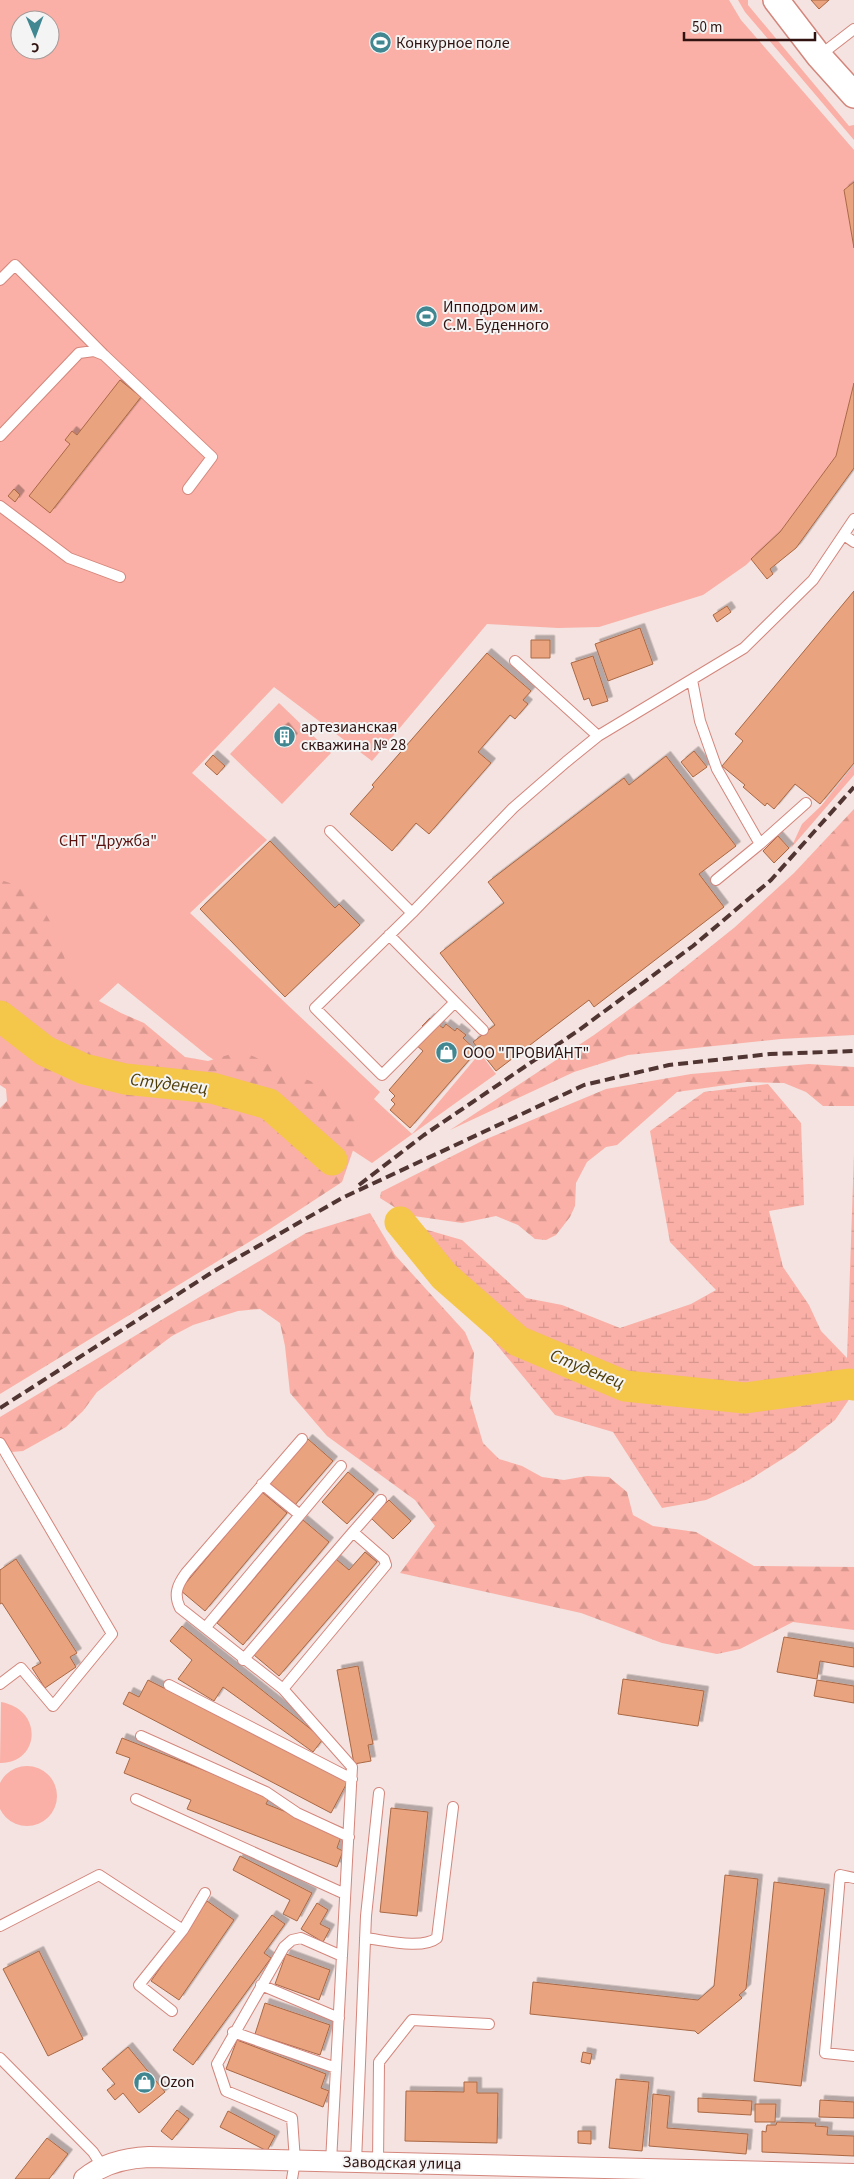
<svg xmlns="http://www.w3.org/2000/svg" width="854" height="2179" font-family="'Source Sans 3',sans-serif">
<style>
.green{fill:#fab0a6;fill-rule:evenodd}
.forest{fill:url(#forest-firs)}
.wetland{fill:url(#wetland-marsh)}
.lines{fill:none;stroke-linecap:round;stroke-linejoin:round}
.river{stroke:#f4c64a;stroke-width:31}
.building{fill:#e9a37e;stroke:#aa6845;filter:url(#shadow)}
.service-casing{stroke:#d4867c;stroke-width:12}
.minor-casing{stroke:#d4867c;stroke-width:22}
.tertiary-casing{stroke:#d4867c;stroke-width:28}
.service{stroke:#fff;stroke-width:10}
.minor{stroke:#fff;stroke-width:20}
.tertiary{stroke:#fff;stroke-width:25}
.rail{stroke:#503532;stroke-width:4;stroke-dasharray:10 5;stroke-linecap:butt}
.labels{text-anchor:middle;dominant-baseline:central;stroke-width:4;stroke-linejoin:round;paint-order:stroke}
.poi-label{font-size:16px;fill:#301310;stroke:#f4f4f4;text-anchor:start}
.park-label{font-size:16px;fill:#5a110d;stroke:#f4f4f4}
.street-label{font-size:16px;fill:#301310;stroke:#f4f4f4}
.water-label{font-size:18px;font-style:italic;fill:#503e09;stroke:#f4f4f4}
</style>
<defs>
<pattern id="forest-firs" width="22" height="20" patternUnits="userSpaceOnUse" patternTransform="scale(1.25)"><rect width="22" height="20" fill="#fab0a6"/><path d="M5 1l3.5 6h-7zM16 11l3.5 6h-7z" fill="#d7968e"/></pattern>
<pattern id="wetland-marsh" width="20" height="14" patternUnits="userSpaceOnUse" patternTransform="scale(1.25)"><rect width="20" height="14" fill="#fab0a6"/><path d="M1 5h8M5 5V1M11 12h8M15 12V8" fill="none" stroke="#d7968e"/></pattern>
<filter id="shadow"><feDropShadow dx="4.5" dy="-4.5" stdDeviation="0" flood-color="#0004"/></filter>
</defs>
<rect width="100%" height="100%" fill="#f4e3e0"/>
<path class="green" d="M0,0H729L741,20L854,150V182L844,190L854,248V383L836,456L780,532L746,565L703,595L599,627L558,628L487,624L372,761L274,687L192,773L267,840L190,913L380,1092L374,1099L412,1134L480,1053L496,1074L372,1163L208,1056L118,983L73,1025L0,885ZM20,20H50V50H20Z
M738,0H748V5L849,126L854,125V140L745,12Z
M279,703L331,753L282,804L230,754Z
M854,765V775L791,848L802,824L821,806Z
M1,1702C45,1710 39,1764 0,1763Z
M-3 1796a30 30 0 1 1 60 0a30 30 0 1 1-60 0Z"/>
<path class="forest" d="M854,809V1035L781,1039L628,1055L574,1072L450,1130L594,1035L664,984L735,927L794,873Z
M0,880C51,892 59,945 75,988L121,1013L144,1023L185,1057L208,1061L241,1051L317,1084L347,1104L358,1125V1136L342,1182L267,1231L0,1394V1108L7,1101L6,1089L0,1085Z
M809,1064L854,1067V1106H823L806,1092L784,1083L747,1082L677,1092L617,1145L606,1147L587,1162L576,1183L575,1206L570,1217L556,1235L546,1240L535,1239L518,1225L496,1216L462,1223L407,1215L380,1198L381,1192L484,1140L606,1089L691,1074Z
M370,1213L395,1255L465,1332L474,1353L470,1399L483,1443L499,1459L522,1466L542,1477L564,1480L587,1476L609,1477L627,1492L633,1515L653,1526L696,1532L754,1566L854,1567V1630L793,1622L740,1649L717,1654L662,1643L581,1613L400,1573L435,1526L415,1500L327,1436L290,1393L285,1346L280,1323L260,1309L238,1311L193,1325L172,1336L97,1392L83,1411L66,1427L23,1451L0,1453V1417L306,1233Z"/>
<path class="wetland" d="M768,1084L801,1123L804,1205L769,1211L783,1267L809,1305L821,1331L847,1358L854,1154V1397L852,1395L835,1420L795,1451L749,1480L706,1500L662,1508L613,1432L555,1415L487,1333L423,1274L400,1222L462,1240L526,1298L562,1305L620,1328L691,1304L716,1290L670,1242L650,1131L704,1092Z"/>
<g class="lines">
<path class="river" d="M0,1016L45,1051L84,1069L125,1079L212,1088L269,1104L332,1160
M400,1222L444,1276L518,1341L625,1386L745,1398L849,1384L854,1385"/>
</g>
<path class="building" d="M811,0H829L819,9Z
M854,182V248L844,190Z
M120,380L141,397L50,513L29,496L70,444L65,440L72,431L77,435Z
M854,383V468L796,548L770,569L773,574L767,579L751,559L780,532L836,456Z
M14,489L20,495L15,502L8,496Z
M854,591V763L820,804L795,784L774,809L767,803L765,806L743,787L745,785L722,766L743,741L735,734Z
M727,606L731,612L717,622L713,615Z
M640,628L653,664L608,681L595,644Z
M531,640H550V658H531Z
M487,653L531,691L523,700L528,704L515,719L510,715L478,752L491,763L429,834L416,823L392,851L350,814L374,787L372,785Z
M593,656L608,701L592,706L589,698L584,700L571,663Z
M284,727L293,738L285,744L276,734Z
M694,751L707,767L693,777L681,762Z
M213,755L225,766L217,775L205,764Z
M666,756L736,846L699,874L724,907L594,1007L589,1000L496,1071L473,1042L495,1025L440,953L504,903L488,882L624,778L629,785Z
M778,836L789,848L774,863L763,851Z
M270,841L335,908L339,904L360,925L285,997L200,909Z
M430,1018L443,1028L446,1024L455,1031L457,1028L466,1035L463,1038L477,1051L410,1128L390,1110L395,1104L391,1100L395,1096L389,1090L423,1051L415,1044L427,1031L422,1026Z
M308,1439L333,1461L295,1505L270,1484Z
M348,1472L374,1494L347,1524L322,1502Z
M262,1492L287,1513L205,1611L180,1590Z
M389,1500L411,1521L393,1539L371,1518Z
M303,1520L329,1542L243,1645L217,1623Z
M365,1552L377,1562L279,1676L254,1655L336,1559L349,1570Z
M16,1559L77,1653L70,1657L76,1667L45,1688L32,1668L41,1663L2,1603L0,1604V1570Z
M182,1626L323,1739L313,1752L223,1687L214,1701L178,1679L192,1660L170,1641Z
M784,1637L854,1648V1667L820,1661L817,1679L777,1672Z
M358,1666L373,1744L368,1745L371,1761L354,1764L337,1670Z
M623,1679L704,1691L698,1726L618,1714Z
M148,1680L348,1781L331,1813L123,1704L129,1692L139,1697Z
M817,1680L854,1686V1703L814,1696Z
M122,1738L270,1796L266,1804L342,1834L337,1848L343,1851L337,1867L187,1809L191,1800L124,1773L130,1758L116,1753Z
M391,1808L428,1812L417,1916L380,1912Z
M240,1856L312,1893L297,1921L283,1914L290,1900L233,1870Z
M725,1875L758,1879L746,1989L739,1995L742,1998L698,2034L695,2031L530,2014L533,1982L698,2000L714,1986Z
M774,1882L825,1889L801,2086L754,2081Z
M207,1901L234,1920L179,2000L151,1981Z
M317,1903L328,1910L320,1924L330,1929L323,1942L301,1929Z
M272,1915L285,1924L264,1953L271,1958L193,2065L173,2050Z
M39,1951L83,2039L48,2056L3,1969Z
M286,1954L330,1970L319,2000L275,1984Z
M265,2003L330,2025L320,2055L255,2034Z
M237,2040L326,2074L321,2088L329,2091L323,2107L226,2069Z
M128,2047L165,2092L139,2113L123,2093L115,2100L107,2090L115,2084L102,2069Z
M583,2052L592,2054L590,2064L581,2062Z
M616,2079L649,2082L642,2151L609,2148Z
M464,2082H477V2093H498L497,2143L405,2141L406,2091L464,2092Z
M653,2094L670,2096L667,2128L748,2134L746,2154L649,2146Z
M698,2098L752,2101L751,2115L698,2112Z
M820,2100L854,2102V2118L819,2117Z
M755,2104H776L775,2122H755Z
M177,2110L189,2119L172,2140L161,2131Z
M228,2111L275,2136L267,2151L220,2127Z
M777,2122L816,2123L815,2126L828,2127L827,2135L854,2136V2156L762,2152V2131L766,2132L767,2125H776Z
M578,2131H591V2144L578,2143Z
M47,2138L68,2154L49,2179H15Z"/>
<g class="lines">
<defs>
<path id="service" d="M819,56L854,29
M0,280L15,265L103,354
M0,436L79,353L94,351L104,355L212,457L188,489
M0,506L69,558L120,577
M844,535L854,542
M515,661L598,736
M692,680L700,721L717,769L760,844L806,803
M330,831L412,913
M716,880L760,844
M389,935L455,1002L382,1075L315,1008L412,913L513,808L566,762L598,736L744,648L813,580L854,519
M455,1002L483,1030
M302,1439L186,1573C178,1584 173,1594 180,1608L283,1689L352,1767L331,2162
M0,1443L112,1634L53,1706L21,1668L0,1684
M262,1484L300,1515
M353,1532L381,1500
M206,1627L341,1466
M243,1660L353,1532L384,1559L386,1565L283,1689
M169,1685L352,1779
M141,1736L266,1792L297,1813L349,1837
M136,1799L345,1894
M854,1878L840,1875L825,2053L854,2056
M0,1926L99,1875L183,1930L205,1893
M365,1938C384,1940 422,1950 437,1938L453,1807
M261,1985L339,2018
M172,2011L139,1985L183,1930
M233,2032L336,2068
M0,2058L93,2152L102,2166
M356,2162L366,1916L379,1793
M378,2163L379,2062L412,2020L489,2024
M292,2179L295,2161L292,2118L226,2091L217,2064L284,1947L292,1940L301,1938L342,1956"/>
<path id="minor" d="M84,2179C103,2163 125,2158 149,2157L854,2174"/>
<path id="tertiary" d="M776,0L819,56L854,95"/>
</defs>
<use href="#service" class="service-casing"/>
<use href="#minor" class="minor-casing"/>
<use href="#tertiary" class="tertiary-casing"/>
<use href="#service" class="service"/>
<use href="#minor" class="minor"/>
<use href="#tertiary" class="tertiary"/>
<path class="rail" d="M359,1185L424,1135L579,1030L693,946L771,880L854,787
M0,1408L211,1273L342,1198L584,1085L669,1065L770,1054L854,1051"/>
</g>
<defs>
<symbol id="stadium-disc" viewBox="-11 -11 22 22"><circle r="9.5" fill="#418792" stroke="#f4f4f4"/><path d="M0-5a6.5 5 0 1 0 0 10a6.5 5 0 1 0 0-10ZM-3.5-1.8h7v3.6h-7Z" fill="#fff"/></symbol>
<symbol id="building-disc" viewBox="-11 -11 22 22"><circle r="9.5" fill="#418792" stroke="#f4f4f4"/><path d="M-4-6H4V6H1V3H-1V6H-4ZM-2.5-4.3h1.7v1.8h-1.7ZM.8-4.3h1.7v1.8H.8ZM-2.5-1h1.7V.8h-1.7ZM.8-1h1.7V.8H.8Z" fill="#fff"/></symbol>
<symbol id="shop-disc" viewBox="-11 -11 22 22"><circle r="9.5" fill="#418792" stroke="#f4f4f4"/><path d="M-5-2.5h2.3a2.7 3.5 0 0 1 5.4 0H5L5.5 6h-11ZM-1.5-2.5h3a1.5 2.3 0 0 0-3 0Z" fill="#fff"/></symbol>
</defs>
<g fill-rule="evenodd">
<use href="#stadium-disc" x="368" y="30" width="25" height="25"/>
<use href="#stadium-disc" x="414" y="304" width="25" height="25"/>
<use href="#building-disc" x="272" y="724" width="25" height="25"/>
<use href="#shop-disc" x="434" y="1040" width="25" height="25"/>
<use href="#shop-disc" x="132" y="2070" width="25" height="25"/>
</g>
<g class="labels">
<g class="poi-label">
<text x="396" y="43">Конкурное поле</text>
<text x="443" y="307">Ипподром им.<tspan x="443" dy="18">С.М. Буденного</tspan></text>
<text x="301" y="727">артезианская<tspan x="301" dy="18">скважина № 28</tspan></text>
<text x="463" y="1053">ООО "ПРОВИАНТ"</text>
<text x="160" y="2082">Ozon</text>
</g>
<g class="park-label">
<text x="108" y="841">СНТ "Дружба"</text>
</g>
<g class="street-label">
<text transform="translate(402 2163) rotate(1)">Заводская улица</text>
</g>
<g class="water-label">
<text transform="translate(169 1084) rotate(7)">Студенец</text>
<text transform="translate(587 1369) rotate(22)">Студенец</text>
</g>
</g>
<g transform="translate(35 35) rotate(179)"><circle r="24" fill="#f4f4f4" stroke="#a69a99"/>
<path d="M0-4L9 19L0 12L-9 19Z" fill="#418792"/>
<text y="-8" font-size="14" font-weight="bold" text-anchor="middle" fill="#301310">С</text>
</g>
<path d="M684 32v8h131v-8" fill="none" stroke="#301310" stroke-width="2.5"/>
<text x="692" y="32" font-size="15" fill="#301310" stroke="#f4f4f4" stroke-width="4" paint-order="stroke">50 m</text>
</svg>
